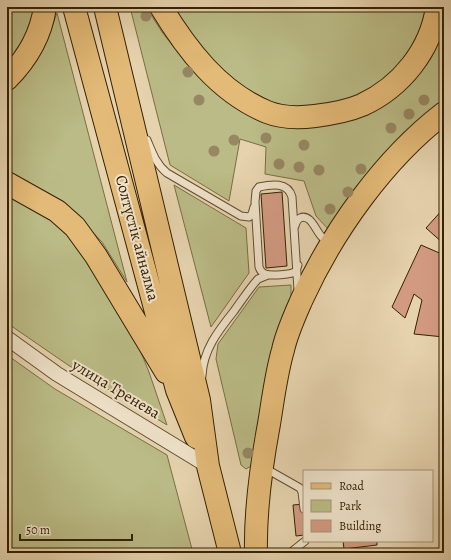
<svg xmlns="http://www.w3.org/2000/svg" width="451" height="560" font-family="Alegreya,serif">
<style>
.green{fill:#babb86;stroke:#786e44}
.building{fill:#d29a81;stroke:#352102}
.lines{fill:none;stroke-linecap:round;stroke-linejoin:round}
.service-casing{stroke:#614e2d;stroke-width:9}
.minor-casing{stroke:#614e2d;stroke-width:16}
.primary-casing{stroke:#352102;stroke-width:24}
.service{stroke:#efe2ca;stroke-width:7}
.minor{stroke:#efe2ca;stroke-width:14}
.primary{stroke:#e3ba77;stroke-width:22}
.tree{fill:#978762}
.labels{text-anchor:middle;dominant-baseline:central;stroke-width:4;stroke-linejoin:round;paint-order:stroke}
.street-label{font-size:16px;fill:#352102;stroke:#efe2ca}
</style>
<rect width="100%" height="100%" fill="#e6d3ae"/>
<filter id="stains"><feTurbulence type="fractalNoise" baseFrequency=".005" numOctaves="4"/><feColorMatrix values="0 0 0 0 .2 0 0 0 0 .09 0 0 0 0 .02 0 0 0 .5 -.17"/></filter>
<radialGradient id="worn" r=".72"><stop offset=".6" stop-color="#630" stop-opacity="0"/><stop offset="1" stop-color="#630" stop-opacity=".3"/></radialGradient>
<path class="green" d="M7,7H36L30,30L7,65Z
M130,7H146L162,32L184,60L208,85L236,107L354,118L444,21V99L419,120L329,230L316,216L304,181L265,174L266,147L240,139L229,201L170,165Z
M171,7H429C427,14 426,21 424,28C394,94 310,131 246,90C214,69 194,37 171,7Z
M57,13L127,282L102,242L77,216L7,175V91L12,87L48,36Z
M174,185L246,228L249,273L211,327Z
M7,192L65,228L131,328L149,372L167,425L68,365L7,323Z
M291,285V303L251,466L246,469L241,465L216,359L218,344L259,287Z
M7,355L55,389L167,455L193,553H7Z"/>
<path class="building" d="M282,192L287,266L266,268L261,194Z
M444,208V244L426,228Z
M421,245L444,255V337L414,334L422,300L414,294L405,318L392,307Z
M304,504V535L296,536L293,505Z
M343,541H377V545L344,549Z"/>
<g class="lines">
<defs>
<path id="service" d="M147,140C152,152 156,164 167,173L241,216L249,217L252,214L254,207
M295,226C296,223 296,220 300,218C311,213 316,232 322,237C325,240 328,240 331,240
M298,265L296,271C292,275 270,276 265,274C262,273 260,270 259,267L255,202L256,191L259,187C272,184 288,182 292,197L298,290
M202,376C203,350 218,331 234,311C242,300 249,289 258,279L268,275
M266,467L270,471L300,488L302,492L304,509
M290,553L305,541"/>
<path id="minor" d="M7,338L57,374L208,466"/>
<path id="primary" d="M74,7L177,390L196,437
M105,7L199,400L208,466L230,553
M161,7C187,50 219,92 267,112C282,118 299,118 315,116C331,114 348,111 362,105C401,87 431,50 437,7
M7,79C27,59 41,35 45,7
M7,183L57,211L75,227L96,256L166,372
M256,553C255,509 261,467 269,424C273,400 276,374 283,350C287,332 295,315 302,299C333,231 384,159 444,113"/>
</defs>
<use href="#service" class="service-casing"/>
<use href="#minor" class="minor-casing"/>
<use href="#primary" class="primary-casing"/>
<use href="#service" class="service"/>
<use href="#minor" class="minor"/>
<use href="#primary" class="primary"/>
</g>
<g class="tree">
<circle cx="146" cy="16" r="5.5"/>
<circle cx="188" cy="72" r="5.5"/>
<circle cx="199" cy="100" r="5.5"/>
<circle cx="424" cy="100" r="5.5"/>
<circle cx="409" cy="114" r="5.5"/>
<circle cx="391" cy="128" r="5.5"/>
<circle cx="266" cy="138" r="5.5"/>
<circle cx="234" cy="140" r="5.5"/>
<circle cx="304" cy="145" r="5.5"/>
<circle cx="214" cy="151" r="5.5"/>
<circle cx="279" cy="164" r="5.5"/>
<circle cx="299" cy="167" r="5.5"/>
<circle cx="361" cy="169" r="5.5"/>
<circle cx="319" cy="170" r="5.5"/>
<circle cx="348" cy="192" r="5.5"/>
<circle cx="330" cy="209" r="5.5"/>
<circle cx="248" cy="453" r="5.5"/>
</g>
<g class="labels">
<g class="street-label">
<text transform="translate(137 238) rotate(75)">Солтүстік айналма</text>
<text transform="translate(116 389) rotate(31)">улица Тренева</text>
</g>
</g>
<rect width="451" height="560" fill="none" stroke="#e6d3ae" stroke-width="24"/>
<rect x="8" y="8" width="435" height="544" fill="none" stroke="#352102" stroke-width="2"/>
<rect x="12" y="12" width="427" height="536" fill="none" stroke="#352102"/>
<rect x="303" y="470" width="130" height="72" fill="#efe2ca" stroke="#a5957a"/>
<rect x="311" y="483" width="20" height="6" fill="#e3ba77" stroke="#a5957a"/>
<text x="339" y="490" font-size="12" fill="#352102">Road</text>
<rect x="311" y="500" width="20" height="12" fill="#babb86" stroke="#a5957a"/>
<text x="339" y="510" font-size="12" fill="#352102">Park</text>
<rect x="311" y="520" width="20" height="12" fill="#d29a81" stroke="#a5957a"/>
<text x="339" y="530" font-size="12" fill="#352102">Building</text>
<path d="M20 534v6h112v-6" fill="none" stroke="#352102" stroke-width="2"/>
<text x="26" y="534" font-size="12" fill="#352102" stroke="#efe2ca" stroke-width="3" paint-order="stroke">50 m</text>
<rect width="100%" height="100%" filter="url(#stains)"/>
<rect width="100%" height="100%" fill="url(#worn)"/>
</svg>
